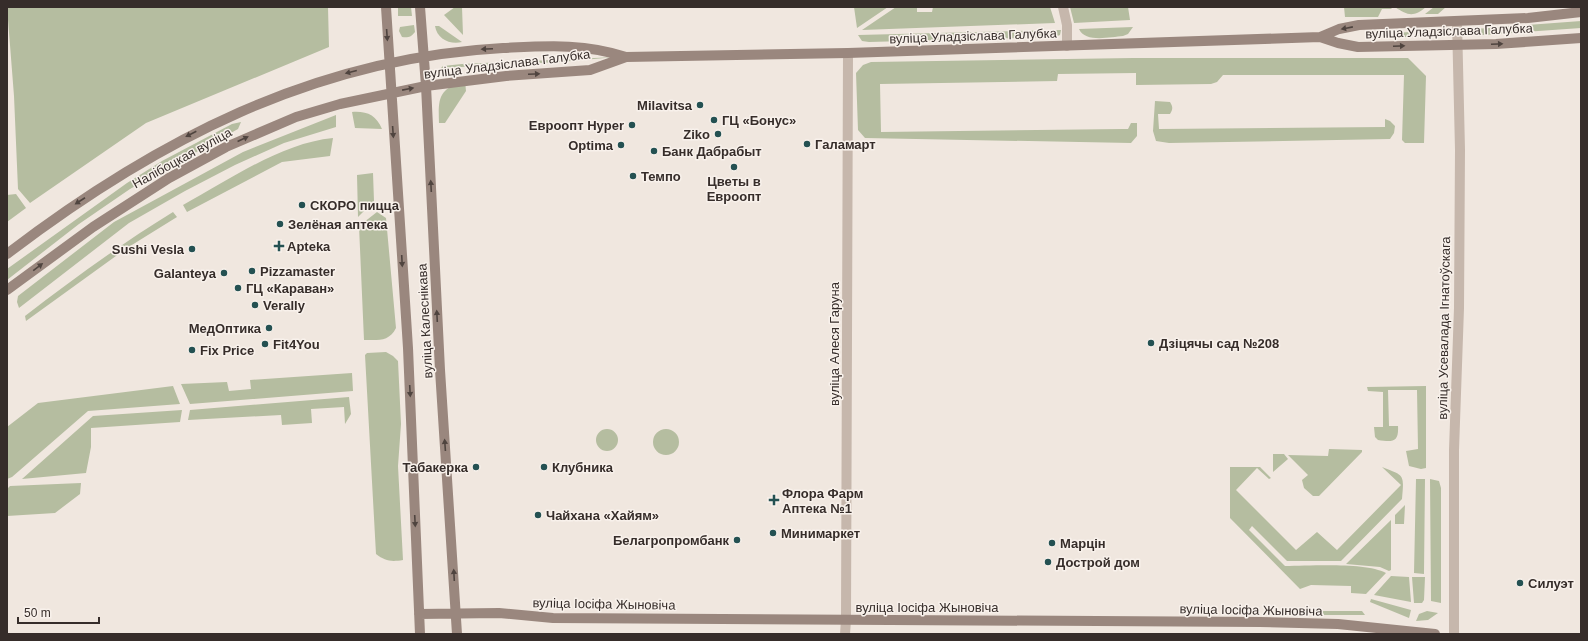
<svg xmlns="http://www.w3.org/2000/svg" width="1588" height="641" font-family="Arial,sans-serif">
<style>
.green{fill:#b5bda0}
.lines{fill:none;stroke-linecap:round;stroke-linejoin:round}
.minor{stroke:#c6b7ac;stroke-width:10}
.tertiary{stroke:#c6b7ac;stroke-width:10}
.secondary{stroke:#9a877e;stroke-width:10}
.oneway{fill:#4f443f}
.poi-dot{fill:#245152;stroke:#f8f1eb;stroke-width:1.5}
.labels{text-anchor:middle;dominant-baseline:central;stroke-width:3;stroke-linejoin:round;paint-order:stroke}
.street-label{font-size:13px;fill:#362d2a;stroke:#f8f1eb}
.poi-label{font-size:13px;font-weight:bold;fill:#362d2a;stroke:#f8f1eb;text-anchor:start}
</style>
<rect width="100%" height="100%" fill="#f0e7df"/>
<path class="green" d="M7,7H328L329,47L146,123L30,203L18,189L14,96Z
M398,7H411L412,16H398Z
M455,7H462L463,35L444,15Z
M854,7H888L857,28Z
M896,7H917V12H932L933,7H1050L1055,23L862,30Z
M1070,7H1128L1130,20L1074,23Z
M1344,7H1390L1392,9H1382L1378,17H1345Z
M1395,7H1426C1414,17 1408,16 1395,7Z
M1434,7H1446L1438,14H1425Z
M1581,21V28L1484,35L1473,34L1472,31L1475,29Z
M414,25L415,32C411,37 408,38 402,37L399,31L400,27Z
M435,26H439L462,42C450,45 437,39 435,26Z
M1133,27L1128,34L1123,36C1110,37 1085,43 1079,29Z
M1061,30L1060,35L1055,37L869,42L862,41L858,35Z
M1418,31H1442L1445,33L1441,35L1418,36Z
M1411,32V37H1393L1391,35L1393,33Z
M616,57L560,62L441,68L443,66L462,64Z
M1133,58H1408L1426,76L1424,143H1405L1402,140L1404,75H1223L1217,82L1211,84L1136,85V73L1058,74L1057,81L880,84L881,132L1122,129H1128L1131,123H1137V136L1131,143L865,138L858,130L856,73L863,65L871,62Z
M465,81L466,91L445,123H439C438,97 439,89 465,81Z
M1155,101L1170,102C1173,107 1173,109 1170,114H1158L1159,129L1385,127V119L1390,121L1395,126L1394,133L1390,139L1169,143L1156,141L1153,131Z
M352,112C367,111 376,115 382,129L355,128Z
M336,115V127L284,143L235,165L185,191L129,223L19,308L17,302L18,296L114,222L243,152Z
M241,122L238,129L130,189L79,224L7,280V269L127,183L162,161L232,124Z
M333,138L330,156L282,162L187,212L183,205C229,180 281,143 333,138Z
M373,173L374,201L358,217L357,175Z
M16,194L26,208L7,222V195Z
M173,212L177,217L127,248L26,321L25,316C73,279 121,244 173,212Z
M377,212L386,218L396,328C389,342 378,340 364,340L359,226Z
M386,352L393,356L398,361L401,424L398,466L403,560C391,562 385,561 376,554L365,355L367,353Z
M352,373L353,391L190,404L181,384L227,382L229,391L251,389L250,380Z
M173,386L180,404L88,411L12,477L7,479V427L38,403Z
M1426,386V468L1421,469L1409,466L1406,451L1418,449L1417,390H1388L1389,426H1398C1399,443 1392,442 1378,440L1375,437L1374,427H1383V392L1368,391L1367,387Z
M349,397L351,414L345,424L344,407L311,409L312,423L282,425L281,415L188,420L190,410Z
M182,410L180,422L91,428V447L86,473L22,479L93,416Z
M653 442a13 13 0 1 1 26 0a13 13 0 1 1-26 0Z
M596 440a11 11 0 1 1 22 0a11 11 0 1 1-22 0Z
M1329,449L1362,450V452L1319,496H1313L1304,488L1302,480L1308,475L1288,455L1328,456Z
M1273,454H1284L1288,459L1273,472Z
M1230,467H1260L1271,478L1269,479L1257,468L1236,490L1296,550L1317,532L1337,550L1401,485L1382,467C1405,476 1404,474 1402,499L1341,561H1287L1252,526L1249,530L1285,566C1311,566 1365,562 1386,573L1366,594L1351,593V586L1311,585L1300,589L1230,518Z
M1416,479H1425L1424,574L1414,573Z
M1430,479L1439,481L1441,488V603L1431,601Z
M81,483L80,494L55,513L7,516V489L10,486Z
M1405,505L1404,524H1395V515Z
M1391,520V570L1389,571L1380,567L1346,564Z
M1391,576L1409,577L1411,602L1374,595Z
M1412,577H1425L1424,600L1422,603H1414Z
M1371,599L1411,610L1409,618L1370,602Z
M1315,611H1362L1365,615H1312Z
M1427,611L1438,613L1428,620L1416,621L1419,614Z"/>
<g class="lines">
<path class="minor" d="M1063,7L1067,25V46"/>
<path class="tertiary" d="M845,634L846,620L848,53
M1454,634V450L1459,308L1460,150L1457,22"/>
<path class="secondary" d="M386,7L408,348L420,634
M420,7L426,86L440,370L457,634
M1320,37L1338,43L1358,47L1496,44L1581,38
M7,254C155,141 314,58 503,48C546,46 584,43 626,57L848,53L1320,37L1339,29L1359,25L1528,18L1581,12
M7,290L93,227L169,178L226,147L296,117L340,104L426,86L506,76L590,70L626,57
M419,614L499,613L553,618L1260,622L1338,624L1435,634"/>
</g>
<defs><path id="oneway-solid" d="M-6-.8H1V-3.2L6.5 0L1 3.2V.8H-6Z"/></defs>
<g class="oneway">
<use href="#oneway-solid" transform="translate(1347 28) rotate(169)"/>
<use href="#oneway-solid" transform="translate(387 35) rotate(86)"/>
<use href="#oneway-solid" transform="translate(1497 44) rotate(-2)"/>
<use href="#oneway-solid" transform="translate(1399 46) rotate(-2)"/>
<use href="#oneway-solid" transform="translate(487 49) rotate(177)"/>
<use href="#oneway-solid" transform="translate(351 72) rotate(166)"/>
<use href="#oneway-solid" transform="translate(534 74) rotate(-3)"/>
<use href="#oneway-solid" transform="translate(408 89) rotate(-11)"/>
<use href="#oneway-solid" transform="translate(393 132) rotate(86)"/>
<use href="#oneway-solid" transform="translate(191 134) rotate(153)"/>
<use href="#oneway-solid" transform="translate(243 139) rotate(-25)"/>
<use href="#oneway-solid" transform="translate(431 186) rotate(-93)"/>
<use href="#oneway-solid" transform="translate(80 201) rotate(147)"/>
<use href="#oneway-solid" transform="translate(402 261) rotate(87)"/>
<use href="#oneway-solid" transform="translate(38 267) rotate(-37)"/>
<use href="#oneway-solid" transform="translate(437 316) rotate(-93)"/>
<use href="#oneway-solid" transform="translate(410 391) rotate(87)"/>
<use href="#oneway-solid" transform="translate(445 445) rotate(-94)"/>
<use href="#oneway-solid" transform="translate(415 521) rotate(87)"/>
<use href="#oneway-solid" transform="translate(454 575) rotate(-93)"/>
</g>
<g class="poi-dot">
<circle cx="700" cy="105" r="4"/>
<circle cx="714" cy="120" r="4"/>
<circle cx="632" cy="125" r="4"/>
<circle cx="718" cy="134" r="4"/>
<circle cx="807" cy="144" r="4"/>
<circle cx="621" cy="145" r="4"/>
<circle cx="654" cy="151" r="4"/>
<circle cx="734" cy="167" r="4"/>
<circle cx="633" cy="176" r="4"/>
<circle cx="302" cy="205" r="4"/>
<circle cx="280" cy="224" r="4"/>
<path d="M277 240h4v4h4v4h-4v4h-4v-4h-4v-4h4z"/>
<circle cx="192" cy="249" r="4"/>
<circle cx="252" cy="271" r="4"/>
<circle cx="224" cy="273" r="4"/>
<circle cx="238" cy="288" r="4"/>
<circle cx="255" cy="305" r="4"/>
<circle cx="269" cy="328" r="4"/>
<circle cx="1151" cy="343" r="4"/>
<circle cx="265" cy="344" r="4"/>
<circle cx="192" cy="350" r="4"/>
<circle cx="476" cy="467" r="4"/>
<circle cx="544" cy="467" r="4"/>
<path d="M772 494h4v4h4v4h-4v4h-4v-4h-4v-4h4z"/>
<circle cx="538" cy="515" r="4"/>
<circle cx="773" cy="533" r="4"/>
<circle cx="737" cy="540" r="4"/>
<circle cx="1052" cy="543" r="4"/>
<circle cx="1048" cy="562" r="4"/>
<circle cx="1520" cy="583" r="4"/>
</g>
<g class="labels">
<g class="street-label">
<text transform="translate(1449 31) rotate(-2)">вуліца Уладзіслава Галубка</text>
<text transform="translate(973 36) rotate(-2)">вуліца Уладзіслава Галубка</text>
<text transform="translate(507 64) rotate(-7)">вуліца Уладзіслава Галубка</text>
<text transform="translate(182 158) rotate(-29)">Налібоцкая вуліца</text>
<text transform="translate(425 321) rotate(-93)">вуліца Калеснікава</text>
<text transform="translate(1444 328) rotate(-89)">вуліца Усевалада Ігнатоўскага</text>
<text transform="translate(834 344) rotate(-90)">вуліца Алеся Гаруна</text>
<text transform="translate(604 604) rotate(1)">вуліца Іосіфа Жыновіча</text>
<text x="927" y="607">вуліца Іосіфа Жыновіча</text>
<text transform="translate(1251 610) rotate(1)">вуліца Іосіфа Жыновіча</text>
</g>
<g class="poi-label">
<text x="692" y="105" text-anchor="end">Milavitsa</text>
<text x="722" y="120">ГЦ «Бонус»</text>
<text x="624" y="125" text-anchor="end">Евроопт Hyper</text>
<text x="710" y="134" text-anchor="end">Ziko</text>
<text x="815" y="144">Галамарт</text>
<text x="613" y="145" text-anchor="end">Optima</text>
<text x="662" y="151">Банк Дабрабыт</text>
<text x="641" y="176">Темпо</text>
<text x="734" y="181" text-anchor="middle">Цветы в<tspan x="734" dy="15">Евроопт</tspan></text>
<text x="310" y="205">СКОРО пицца</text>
<text x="288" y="224">Зелёная аптека</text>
<text x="287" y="246">Apteka</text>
<text x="184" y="249" text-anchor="end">Sushi Vesla</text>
<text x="260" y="271">Pizzamaster</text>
<text x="216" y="273" text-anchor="end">Galanteya</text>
<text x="246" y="288">ГЦ «Караван»</text>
<text x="263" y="305">Verally</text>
<text x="261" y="328" text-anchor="end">МедОптика</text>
<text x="1159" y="343">Дзіцячы сад №208</text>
<text x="273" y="344">Fit4You</text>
<text x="200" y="350">Fix Price</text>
<text x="468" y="467" text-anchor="end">Табакерка</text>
<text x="552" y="467">Клубника</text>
<text x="782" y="493">Флора Фарм<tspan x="782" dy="15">Аптека №1</tspan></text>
<text x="546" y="515">Чайхана «Хайям»</text>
<text x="781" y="533">Минимаркет</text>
<text x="729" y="540" text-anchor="end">Белагропромбанк</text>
<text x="1060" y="543">Марцін</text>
<text x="1056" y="562">Дострой дом</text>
<text x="1528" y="583">Силуэт</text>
</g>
</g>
<rect width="1588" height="641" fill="none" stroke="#362d2a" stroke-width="16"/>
<path d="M18 617v6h81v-6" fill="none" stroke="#362d2a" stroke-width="2"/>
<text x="24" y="617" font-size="12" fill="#362d2a" stroke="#f8f1eb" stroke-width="3" paint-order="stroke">50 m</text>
</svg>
